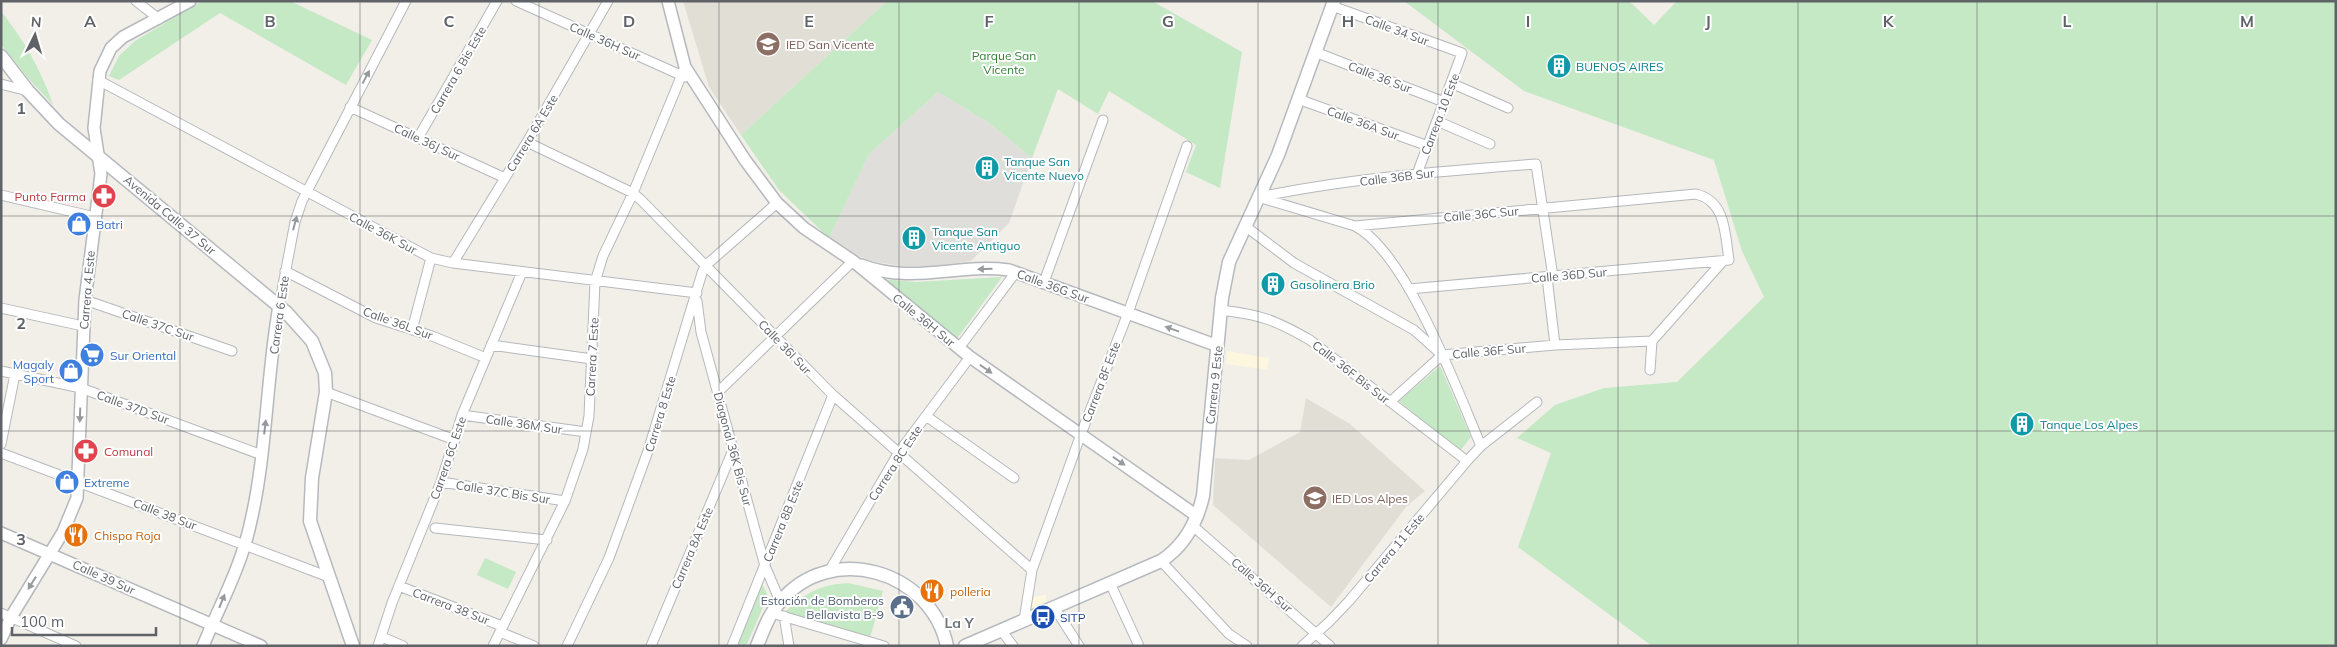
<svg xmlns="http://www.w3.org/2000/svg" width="2337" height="647" font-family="Mulish,sans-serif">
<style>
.commercial{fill:#fef7e0}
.industrial{fill:#e0deda}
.education{fill:#e1ded6}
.green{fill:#c5e8c5}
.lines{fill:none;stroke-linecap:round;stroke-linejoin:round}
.minor-casing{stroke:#b5b8bc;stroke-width:11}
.tertiary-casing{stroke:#b5b8bc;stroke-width:14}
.secondary-casing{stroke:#b6babf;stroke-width:15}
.minor{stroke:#fff;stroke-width:9}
.tertiary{stroke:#fff;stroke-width:11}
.secondary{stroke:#fff;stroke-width:12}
.oneway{fill:#979a9d}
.grid{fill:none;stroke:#5f6368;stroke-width:1;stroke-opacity:0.55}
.labels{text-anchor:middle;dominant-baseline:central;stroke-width:4;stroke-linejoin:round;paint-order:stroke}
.street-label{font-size:12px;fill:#5f6368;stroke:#fff}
.education-label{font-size:12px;fill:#785e54;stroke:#fff;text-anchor:start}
.park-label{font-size:12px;fill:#348238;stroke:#fff}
.culture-label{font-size:12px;fill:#0d838f;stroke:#fff;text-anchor:start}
.health-label{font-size:12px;fill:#be3a42;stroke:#fff;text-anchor:end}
.shop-label{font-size:12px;fill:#366cbe;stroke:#fff;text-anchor:start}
.food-label{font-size:12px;fill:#c56008;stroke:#fff;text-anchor:start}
.service-label{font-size:12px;fill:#4e5e75;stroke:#fff;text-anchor:end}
.transit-label{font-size:12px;fill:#164399;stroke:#fff;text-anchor:start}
.neighbourhood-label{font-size:14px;font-weight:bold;fill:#70757a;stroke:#fff}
.grid-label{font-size:16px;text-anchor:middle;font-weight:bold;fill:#5f6368;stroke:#fff;stroke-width:4;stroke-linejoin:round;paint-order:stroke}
</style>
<rect width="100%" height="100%" fill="#f1efe8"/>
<path class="commercial" d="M1227,351L1269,358L1267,370L1226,364Z
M1046,595V602L1032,607L1033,597Z"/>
<path class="industrial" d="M938,92L989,123L1032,158L1009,223L971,261L936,266H902L875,262L852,254L829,238L869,154Z"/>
<path class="education" d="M683,1H887L741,135L709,87Z
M1306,398L1350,424L1425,491L1406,507L1331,607L1213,505L1215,458L1249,460L1300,432Z"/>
<path class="green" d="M202,1H290L372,40L346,85L220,13L119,80L109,76L119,56L135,41Z
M887,1H1152L1242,52L1220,188L1186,172L1196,145L1109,91L1098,114L1058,89L1032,158L989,123L938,92L869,154L829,238L779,190L741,135Z
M1404,1H1629L1654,25L1677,1H2336V646H1652L1518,547L1551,453L1517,438L1555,405L1604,388L1677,382L1764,297L1742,251L1714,160L1524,91Z
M1,11C23,39 42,71 53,105L27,77L1,44Z
M1002,277L956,340L880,279L916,282Z
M1440,366L1471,437L1460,451L1399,401Z
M485,558L516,572L508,589L477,575Z
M757,574L768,596L746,646H728Z
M848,583L883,591L870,638L784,613C805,593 819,585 848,583Z"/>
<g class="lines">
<defs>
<path id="minor" d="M136,1L159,19
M516,1L685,77
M1332,6L1462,53L1417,174
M1315,52L1444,102
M98,80L431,258L453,263L697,293
M1451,83L1508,108
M1,84L28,91
M1298,99L1428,146
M350,107L505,178
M1437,121L1490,144
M418,138L497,1
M527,142L633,193L641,200L833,395L1032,570
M1,195L95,217
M1258,197L1355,226L1696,194C1726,201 1725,234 1729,260L1409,289
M1259,197C1350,178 1444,171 1536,164L1553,277
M1245,226L1294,263L1414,330L1442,355L1555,345L1652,341
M1355,226C1407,253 1458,392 1481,446
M453,263L527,142L608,1
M285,271L376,318L432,336L486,358
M1547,277L1555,345
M1044,282L1103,120
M85,300L232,351
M697,301L701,332L765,566L780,601
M279,306L295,222L302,201L406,1
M1,308L83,326
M1221,310C1262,315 1275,320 1310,340L1467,461
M412,330L431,258
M491,345L592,359
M959,348L1016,272
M1650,370L1652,341L1723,261
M1,371L81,388L262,455
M326,392L455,440
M718,392L853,261
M1390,402L1442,355
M462,415L586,432
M926,416L1014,478
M1,444L15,374
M1,453L329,577
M441,482L565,501
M1193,526L1330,646
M435,528L547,540
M1161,561L1229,634L1247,646
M828,573L899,452L970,357
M1110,583L1139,646
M399,586L502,626
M1054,607L1079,646
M1,613L76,646
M772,613L884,646
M784,616L789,646
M1024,620L1032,570L1081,434L1128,313L1187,146
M1001,630L1013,646
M500,632L534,646
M382,637L403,646
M378,646L392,603L441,482L462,415L522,272
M493,646L565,501L583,449L589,416L595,282L603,256L633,193L685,67
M567,646L609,558L648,451L702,273L705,266L777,203
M651,646L733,450
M732,646L833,395
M1302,646L1329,622L1349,601L1467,461L1481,446L1537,402"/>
<path id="tertiary" d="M668,1L685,67L745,160L777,203L804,228L853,261L970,357L1197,516
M861,265C914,285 957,263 1009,270L1218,346
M1,533L261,646
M1,639L11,617L63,532L77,498L85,300L101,174L94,128L100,71L111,48L123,37L190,1
M203,646C219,607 241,567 250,525C267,454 266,379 279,306"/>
<path id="secondary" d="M1,56L28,91L59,124L286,312L312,341L325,373L326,392L312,478L310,521L353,646
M757,646C763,631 769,614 780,602C830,541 931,570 947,646
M965,646L1161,561C1184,546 1197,522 1203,496L1222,298L1229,262L1278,155L1334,1"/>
</defs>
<use href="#minor" class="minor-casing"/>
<use href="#tertiary" class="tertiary-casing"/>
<use href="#secondary" class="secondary-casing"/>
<use href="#minor" class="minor"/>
<use href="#tertiary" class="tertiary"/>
<use href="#secondary" class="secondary"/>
</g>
<defs><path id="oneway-solid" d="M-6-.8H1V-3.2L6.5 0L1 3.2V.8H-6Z" transform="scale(1.25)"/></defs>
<g class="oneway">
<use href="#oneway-solid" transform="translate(366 77) rotate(-62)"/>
<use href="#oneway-solid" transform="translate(295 223) rotate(-75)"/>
<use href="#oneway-solid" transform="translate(985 269) rotate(179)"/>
<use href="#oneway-solid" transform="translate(1172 329) rotate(-160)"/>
<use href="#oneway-solid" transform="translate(986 369) rotate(35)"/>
<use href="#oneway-solid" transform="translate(80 415) rotate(92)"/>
<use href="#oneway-solid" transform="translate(265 427) rotate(-83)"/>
<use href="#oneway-solid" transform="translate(1119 461) rotate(35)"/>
<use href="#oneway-solid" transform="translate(32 583) rotate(122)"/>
<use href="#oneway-solid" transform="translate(222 601) rotate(-68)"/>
</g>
<path class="grid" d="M180,1V646M360,1V646M539,1V646M719,1V646M899,1V646M1079,1V646M1258,1V646M1438,1V646M1618,1V646M1798,1V646M1977,1V646M2157,1V646M1,216H2336M1,431H2336"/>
<defs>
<symbol id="school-disc" viewBox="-11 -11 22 22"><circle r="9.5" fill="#8d6e63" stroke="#fff"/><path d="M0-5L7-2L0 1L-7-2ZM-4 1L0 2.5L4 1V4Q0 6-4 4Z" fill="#fff"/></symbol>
<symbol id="building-disc" viewBox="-11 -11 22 22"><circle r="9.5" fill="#0f9aa8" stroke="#fff"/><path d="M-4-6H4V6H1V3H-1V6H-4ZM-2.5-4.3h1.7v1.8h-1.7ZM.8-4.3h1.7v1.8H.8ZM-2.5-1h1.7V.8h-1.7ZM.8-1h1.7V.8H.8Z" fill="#fff"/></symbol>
<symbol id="pharmacy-disc" viewBox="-11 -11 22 22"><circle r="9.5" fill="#e0444e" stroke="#fff"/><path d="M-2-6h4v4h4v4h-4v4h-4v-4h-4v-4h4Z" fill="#fff"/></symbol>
<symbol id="shop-disc" viewBox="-11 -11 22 22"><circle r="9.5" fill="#3f7fe0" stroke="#fff"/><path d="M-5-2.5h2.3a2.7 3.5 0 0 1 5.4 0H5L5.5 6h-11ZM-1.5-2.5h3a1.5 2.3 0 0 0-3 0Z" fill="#fff"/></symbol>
<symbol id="supermarket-disc" viewBox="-11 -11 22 22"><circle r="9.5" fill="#3f7fe0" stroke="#fff"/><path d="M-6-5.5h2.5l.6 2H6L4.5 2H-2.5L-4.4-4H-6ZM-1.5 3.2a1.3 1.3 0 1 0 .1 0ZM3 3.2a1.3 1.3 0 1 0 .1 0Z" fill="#fff"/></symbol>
<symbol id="restaurant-disc" viewBox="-11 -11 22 22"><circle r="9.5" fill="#e8710a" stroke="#fff"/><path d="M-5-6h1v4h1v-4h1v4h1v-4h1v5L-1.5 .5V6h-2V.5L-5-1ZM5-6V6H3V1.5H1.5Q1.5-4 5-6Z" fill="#fff"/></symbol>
<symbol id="civic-disc" viewBox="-11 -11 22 22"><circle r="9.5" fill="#5c6f8a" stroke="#fff"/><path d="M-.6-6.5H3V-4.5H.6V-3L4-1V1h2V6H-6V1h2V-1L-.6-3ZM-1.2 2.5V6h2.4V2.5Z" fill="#fff"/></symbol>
<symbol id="bus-disc" viewBox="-11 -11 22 22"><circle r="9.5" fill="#1a4fb4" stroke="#fff"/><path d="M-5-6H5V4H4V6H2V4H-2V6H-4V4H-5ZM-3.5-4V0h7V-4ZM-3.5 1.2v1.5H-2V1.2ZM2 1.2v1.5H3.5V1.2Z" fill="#fff"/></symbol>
</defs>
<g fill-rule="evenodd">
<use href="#school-disc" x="754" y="30" width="28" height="28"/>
<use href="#building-disc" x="1545" y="52" width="28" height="28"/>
<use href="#building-disc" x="973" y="154" width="28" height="28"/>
<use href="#pharmacy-disc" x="90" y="182" width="28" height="28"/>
<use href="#shop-disc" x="65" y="210" width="28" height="28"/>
<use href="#building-disc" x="900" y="224" width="28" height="28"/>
<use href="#building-disc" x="1259" y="270" width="28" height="28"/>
<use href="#supermarket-disc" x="78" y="341" width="28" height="28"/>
<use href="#shop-disc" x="57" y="357" width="28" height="28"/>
<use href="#building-disc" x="2008" y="410" width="28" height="28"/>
<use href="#pharmacy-disc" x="72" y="437" width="28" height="28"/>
<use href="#shop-disc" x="53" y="468" width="28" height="28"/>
<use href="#school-disc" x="1301" y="484" width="28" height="28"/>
<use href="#restaurant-disc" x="62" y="521" width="28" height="28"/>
<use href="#restaurant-disc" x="918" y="577" width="28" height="28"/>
<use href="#civic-disc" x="888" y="593" width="28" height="28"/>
<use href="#bus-disc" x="1029" y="603" width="28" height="28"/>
</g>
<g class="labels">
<g class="street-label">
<text transform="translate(1397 30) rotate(20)">Calle 34 Sur</text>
<text transform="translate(605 41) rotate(24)">Calle 36H Sur</text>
<text transform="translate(458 70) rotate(-60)">Carrera 6 Bis Este</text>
<text transform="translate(1380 77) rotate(21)">Calle 36 Sur</text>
<text transform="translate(1440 114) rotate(-69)">Carrera 10 Este</text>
<text transform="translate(1363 123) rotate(20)">Calle 36A Sur</text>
<text transform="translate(532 133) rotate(-59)">Carrera 6A Este</text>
<text transform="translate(427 142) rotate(25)">Calle 36J Sur</text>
<text transform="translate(1397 177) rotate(-7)">Calle 36B Sur</text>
<text transform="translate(1481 214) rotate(-5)">Calle 36C Sur</text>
<text transform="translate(170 215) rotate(40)">Avenida Calle 37 Sur</text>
<text transform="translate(383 233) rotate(28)">Calle 36K Sur</text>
<text transform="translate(1569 275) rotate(-5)">Calle 36D Sur</text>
<text transform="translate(1053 286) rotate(20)">Calle 36G Sur</text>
<text transform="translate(87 290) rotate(-85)">Carrera 4 Este</text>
<text transform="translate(279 315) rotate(-82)">Carrera 6 Este</text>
<text transform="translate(924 320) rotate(39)">Calle 36H Sur</text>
<text transform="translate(398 323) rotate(20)">Calle 36L Sur</text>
<text transform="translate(158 325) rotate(19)">Calle 37C Sur</text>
<text transform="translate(785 347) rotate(46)">Calle 36I Sur</text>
<text transform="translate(1489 351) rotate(-5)">Calle 36F Sur</text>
<text transform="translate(592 357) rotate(-87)">Carrera 7 Este</text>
<text transform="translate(1351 372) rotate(38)">Calle 36F Bis Sur</text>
<text transform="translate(1101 382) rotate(-69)">Carrera 8F Este</text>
<text transform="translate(1214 385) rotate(-84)">Carrera 9 Este</text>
<text transform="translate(133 407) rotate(20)">Calle 37D Sur</text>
<text transform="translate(660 414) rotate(-73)">Carrera 8 Este</text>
<text transform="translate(524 424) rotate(8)">Calle 36M Sur</text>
<text transform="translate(733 449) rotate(75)">Diagonal 36K Bis Sur</text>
<text transform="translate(448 458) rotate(-71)">Carrera 6C Este</text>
<text transform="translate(895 463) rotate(-57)">Carrera 8C Este</text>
<text transform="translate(503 492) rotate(9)">Calle 37C Bis Sur</text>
<text transform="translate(165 514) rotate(21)">Calle 38 Sur</text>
<text transform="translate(783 521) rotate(-68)">Carrera 8B Este</text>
<text transform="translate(692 548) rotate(-67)">Carrera 8A Este</text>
<text transform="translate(1394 548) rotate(-50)">Carrera 11 Este</text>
<text transform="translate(104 577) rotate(24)">Calle 39 Sur</text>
<text transform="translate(1262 585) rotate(41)">Calle 36H Sur</text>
<text transform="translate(451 606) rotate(21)">Carrera 38 Sur</text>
</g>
<g class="education-label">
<text x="786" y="44">IED San Vicente</text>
<text x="1332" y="498">IED Los Alpes</text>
</g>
<g class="park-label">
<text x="1004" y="55">Parque San<tspan x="1004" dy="14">Vicente</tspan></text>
</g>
<g class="culture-label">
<text x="1576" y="66">BUENOS AIRES</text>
<text x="1004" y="161">Tanque San<tspan x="1004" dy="14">Vicente Nuevo</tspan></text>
<text x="932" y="231">Tanque San<tspan x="932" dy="14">Vicente Antiguo</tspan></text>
<text x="1290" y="284">Gasolinera Brio</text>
<text x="2040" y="424">Tanque Los Alpes</text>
</g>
<g class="health-label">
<text x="86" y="196">Punto Farma</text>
<text x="104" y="451" text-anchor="start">Comunal</text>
</g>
<g class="shop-label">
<text x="96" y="224">Batri</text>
<text x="110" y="355">Sur Oriental</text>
<text x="54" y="364" text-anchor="end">Magaly<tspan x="54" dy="14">Sport</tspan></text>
<text x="84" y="482">Extreme</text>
</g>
<g class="food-label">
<text x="94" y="535">Chispa Roja</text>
<text x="950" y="591">polleria</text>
</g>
<g class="service-label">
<text x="884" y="600">Estación de Bomberos<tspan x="884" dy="14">Bellavista B-9</tspan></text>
</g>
<g class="transit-label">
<text x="1060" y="617">SITP</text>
</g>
<g class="neighbourhood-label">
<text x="959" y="623">La Y</text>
</g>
</g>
<g class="grid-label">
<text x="90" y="27">A</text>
<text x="270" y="27">B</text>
<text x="449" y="27">C</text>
<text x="629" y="27">D</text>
<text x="809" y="27">E</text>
<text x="989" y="27">F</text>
<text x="1168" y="27">G</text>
<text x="1348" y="27">H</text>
<text x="1528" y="27">I</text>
<text x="1708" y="27">J</text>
<text x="1888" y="27">K</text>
<text x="2067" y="27">L</text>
<text x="2247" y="27">M</text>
<text x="21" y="114">1</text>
<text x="21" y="329">2</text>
<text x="21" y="545">3</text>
</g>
<rect width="2337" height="647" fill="none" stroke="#5f6368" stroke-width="5"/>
<g transform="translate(35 35) rotate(5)" stroke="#ffffff" stroke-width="4" paint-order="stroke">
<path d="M0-4L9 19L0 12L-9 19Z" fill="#5f6368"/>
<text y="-8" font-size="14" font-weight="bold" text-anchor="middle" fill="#5f6368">N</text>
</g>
<path d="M12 627v8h144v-8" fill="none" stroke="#5f6368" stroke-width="2.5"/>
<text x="20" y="627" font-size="15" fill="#5f6368" stroke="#ffffff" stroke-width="4" paint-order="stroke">100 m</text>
</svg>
